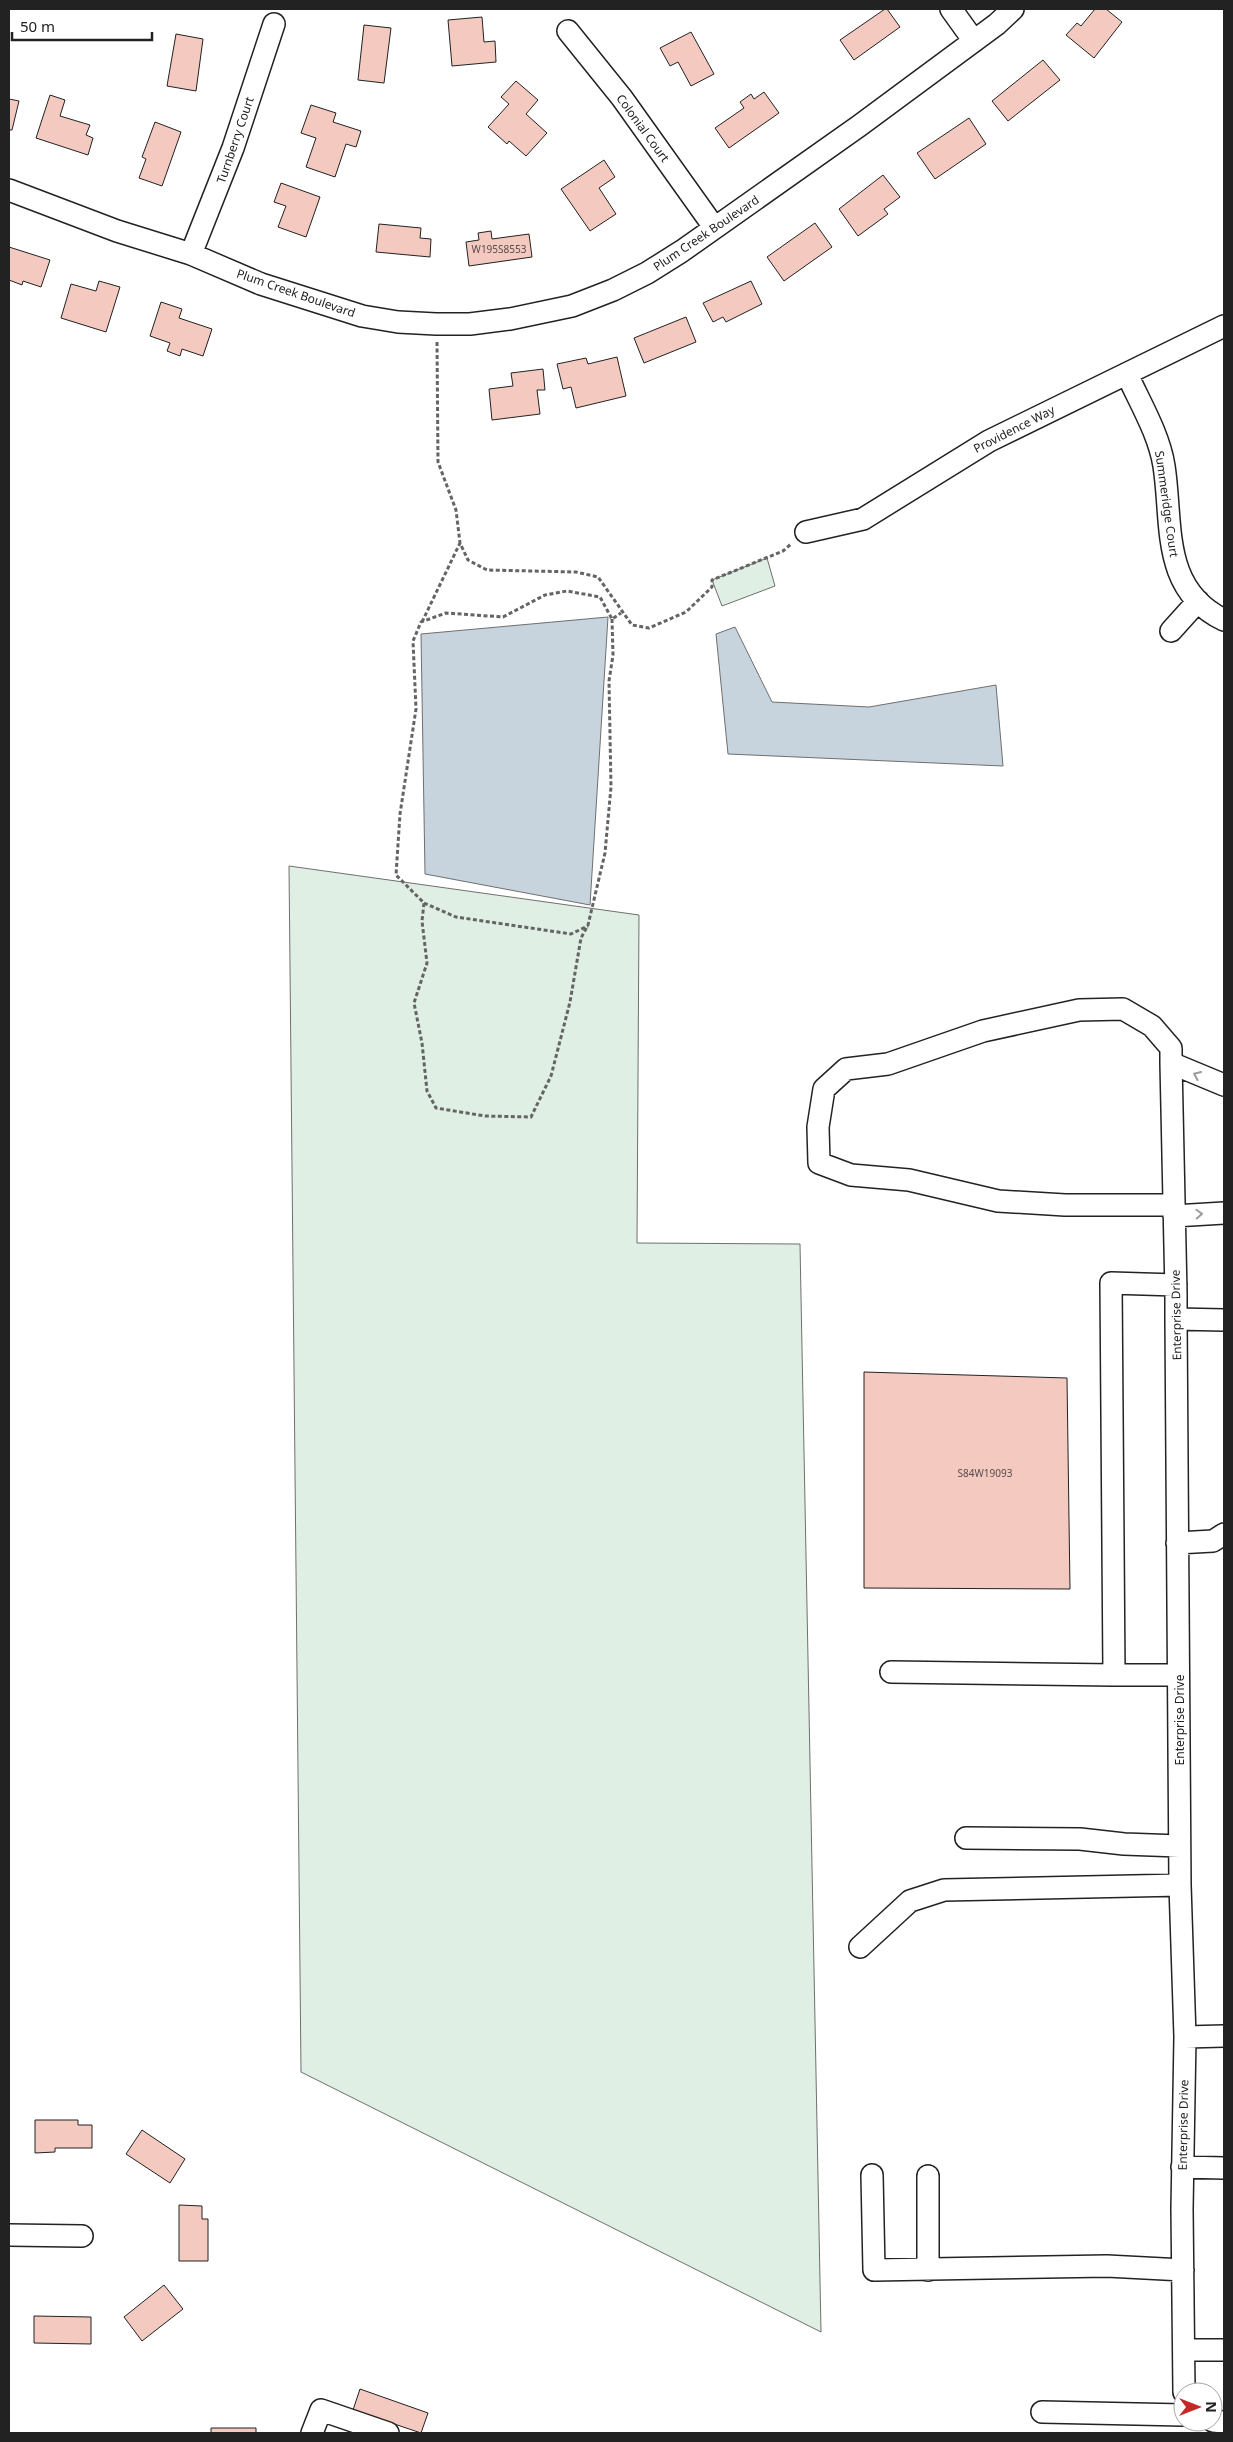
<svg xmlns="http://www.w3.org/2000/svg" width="1233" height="2442" font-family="'Noto Sans',sans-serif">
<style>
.green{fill:#e0efe3;stroke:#6f6f6f}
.water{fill:#c7d3dd;stroke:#6f6f6f}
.building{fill:#f3c9c0;stroke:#222}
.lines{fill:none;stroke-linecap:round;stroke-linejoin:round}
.minor-casing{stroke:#222;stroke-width:24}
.path{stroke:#646464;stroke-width:3;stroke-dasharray:4 2.5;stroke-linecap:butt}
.minor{stroke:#fff;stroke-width:21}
.oneway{stroke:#9c9c9c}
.labels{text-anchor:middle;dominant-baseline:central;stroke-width:4;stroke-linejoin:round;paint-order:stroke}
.number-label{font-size:10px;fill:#564c4a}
.street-label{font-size:12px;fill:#222;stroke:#fff}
</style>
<rect width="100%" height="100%" fill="#fff"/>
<path class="green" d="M767,558L775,586L722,606L712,580Z
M289,866L639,915L637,1243L800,1244L821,2332L301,2072Z"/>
<path class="water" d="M608,617L590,905L425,874L421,634Z
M735,627L772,702L869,707L996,685L1003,766L728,754L716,634Z"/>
<path class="building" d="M885,9H887L900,27L854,60L840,40Z
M1095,9H1106L1122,22L1094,58L1066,35L1077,23L1081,26Z
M482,17L484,42L495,41L496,62L452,66L448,20Z
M364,25L391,28L384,83L358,80Z
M691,32L714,74L691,86L678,62L670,66L660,48Z
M176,34L203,39L196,91L167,86Z
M1043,60L1060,80L1008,121L992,101Z
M516,81L538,100L526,114L547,133L526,156L509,141L507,144L488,127L509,104L501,97Z
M764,92L779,113L729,148L715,128L744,108L740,102L751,94L754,99Z
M50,95L65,100L60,116L90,125L86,135L93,138L88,155L36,138Z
M9,99L19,101L12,130H9Z
M311,105L336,113L333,122L361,131L356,147L346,144L335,177L306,167L316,138L301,133Z
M969,118L986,144L935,179L917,153Z
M155,122L181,132L162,186L139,178L146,159L142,157Z
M604,160L615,177L599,188L616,214L590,231L561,189Z
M883,175L900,197L884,209L888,214L858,236L839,209Z
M281,183L320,197L306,237L278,227L286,206L274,202Z
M815,223L832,247L784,281L767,257Z
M379,224L421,228L420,238L431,239L430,257L376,252Z
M491,231L492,239L529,234L532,257L469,266L466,242L479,240L478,233Z
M9,247L50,260L41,287L23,281L22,285L9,280Z
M99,281L120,287L106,332L61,318L71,284L96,291Z
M751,281L762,304L726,322L723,317L713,322L703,303Z
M161,302L182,309L179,318L212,329L203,356L182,349L180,356L167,351L170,343L150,336Z
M686,317L696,342L644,363L634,338Z
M617,357L626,396L576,408L571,387L563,389L557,364L586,358L588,364Z
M543,369L545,390H537L540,414L492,420L489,389L513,386L511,373Z
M864,1372L1067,1378L1070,1589L864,1588Z
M35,2120H78V2125H92V2148H55V2152L35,2153Z
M142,2130L185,2159L170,2183L126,2154Z
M179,2205L202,2206V2219H208V2261H179Z
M164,2285L183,2309L142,2341L124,2317Z
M34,2316L91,2317V2344L34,2343Z
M360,2389L428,2413L421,2433L353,2410Z
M211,2428H256V2433H211Z"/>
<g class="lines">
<defs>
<path id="minor" d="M951,9L974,41
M568,31L622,98L714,227
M9,190L117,231L191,254L261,284L362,316L398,322L436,324H470L510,319L572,306L613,290L647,273L682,251L859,126L997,24L1013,9
M191,254L233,148L274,24
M1127,374C1140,403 1159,434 1164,466C1173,523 1160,589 1224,620
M806,532L863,519L989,441L1224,326
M1171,631L1198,601
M1171,1063L1224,1085
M1174,1205H1065L998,1201L909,1180L851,1175L819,1163L818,1127L824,1089L846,1069L888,1064L983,1031L1079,1010L1123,1009L1152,1026L1171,1048V1063L1176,1293V1319L1180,1885L1185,2037L1182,2209L1184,2392
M1174,1216L1224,1213
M1176,1285L1111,1283L1114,1675H1178
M1176,1319L1224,1320
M1177,1543L1213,1541L1224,1534
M891,1672L1114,1675
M966,1838L1080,1839L1124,1844L1179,1846
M860,1947L910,1901L944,1890L1180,1885
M1185,2037L1224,2036
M1182,2167L1224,2168
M872,2175L874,2270L1107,2266L1183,2270
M928,2176V2270
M9,2235L82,2236
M1184,2350H1224
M1042,2412L1183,2415
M1213,2421L1224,2422
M312,2433L321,2410L388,2433"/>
</defs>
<use href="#minor" class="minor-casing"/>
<path class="path" d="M437,342L438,462L456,510L460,543L468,560L487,570L576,572L598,577L632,625L649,628L686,612L712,587V580L783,551L791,544
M612,619L613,655L609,681L611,787L605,853L588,925L581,938L570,1002L551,1076L531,1117L485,1116L436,1108L427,1091L422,1043L414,1003L427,963L422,921L424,903L396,875L400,814L416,709L413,641L421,622L446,613L503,617L545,595L567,591L600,597L612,619L621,613
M422,622L460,543
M424,903L456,917L571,934L588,926"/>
<use href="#minor" class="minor"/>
</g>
<defs><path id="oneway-chevron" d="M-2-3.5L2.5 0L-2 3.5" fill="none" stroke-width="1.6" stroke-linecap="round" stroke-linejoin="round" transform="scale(1.25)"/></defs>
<g class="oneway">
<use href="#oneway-chevron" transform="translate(1197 1075) rotate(-156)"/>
<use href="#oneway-chevron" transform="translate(1199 1214) rotate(-3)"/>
</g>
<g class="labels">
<g class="number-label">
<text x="499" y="249">W195S8553</text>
<text x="985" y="1473">S84W19093</text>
</g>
<g class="street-label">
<text transform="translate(643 128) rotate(54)">Colonial Court</text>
<text transform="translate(235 140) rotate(-71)">Turnberry Court</text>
<text transform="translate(706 233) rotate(-34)">Plum Creek Boulevard</text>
<text transform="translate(296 293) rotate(19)">Plum Creek Boulevard</text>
<text transform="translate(1014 429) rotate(-27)">Providence Way</text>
<text transform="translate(1167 504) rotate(82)">Summeridge Court</text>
<text transform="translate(1176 1315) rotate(-91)">Enterprise Drive</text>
<text transform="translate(1179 1720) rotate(-90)">Enterprise Drive</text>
<text transform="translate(1183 2125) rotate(-89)">Enterprise Drive</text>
</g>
</g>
<rect width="1233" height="2442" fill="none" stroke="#222222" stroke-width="20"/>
<g transform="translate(1198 2407) rotate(90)"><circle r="24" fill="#ffffff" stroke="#a7a7a7"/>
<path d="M0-4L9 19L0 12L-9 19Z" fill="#c62828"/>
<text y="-8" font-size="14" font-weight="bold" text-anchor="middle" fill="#222222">N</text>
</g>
<path d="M12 32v8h140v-8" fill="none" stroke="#222222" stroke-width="2.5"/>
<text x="20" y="32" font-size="15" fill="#222222" stroke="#ffffff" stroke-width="4" paint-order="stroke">50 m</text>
</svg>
